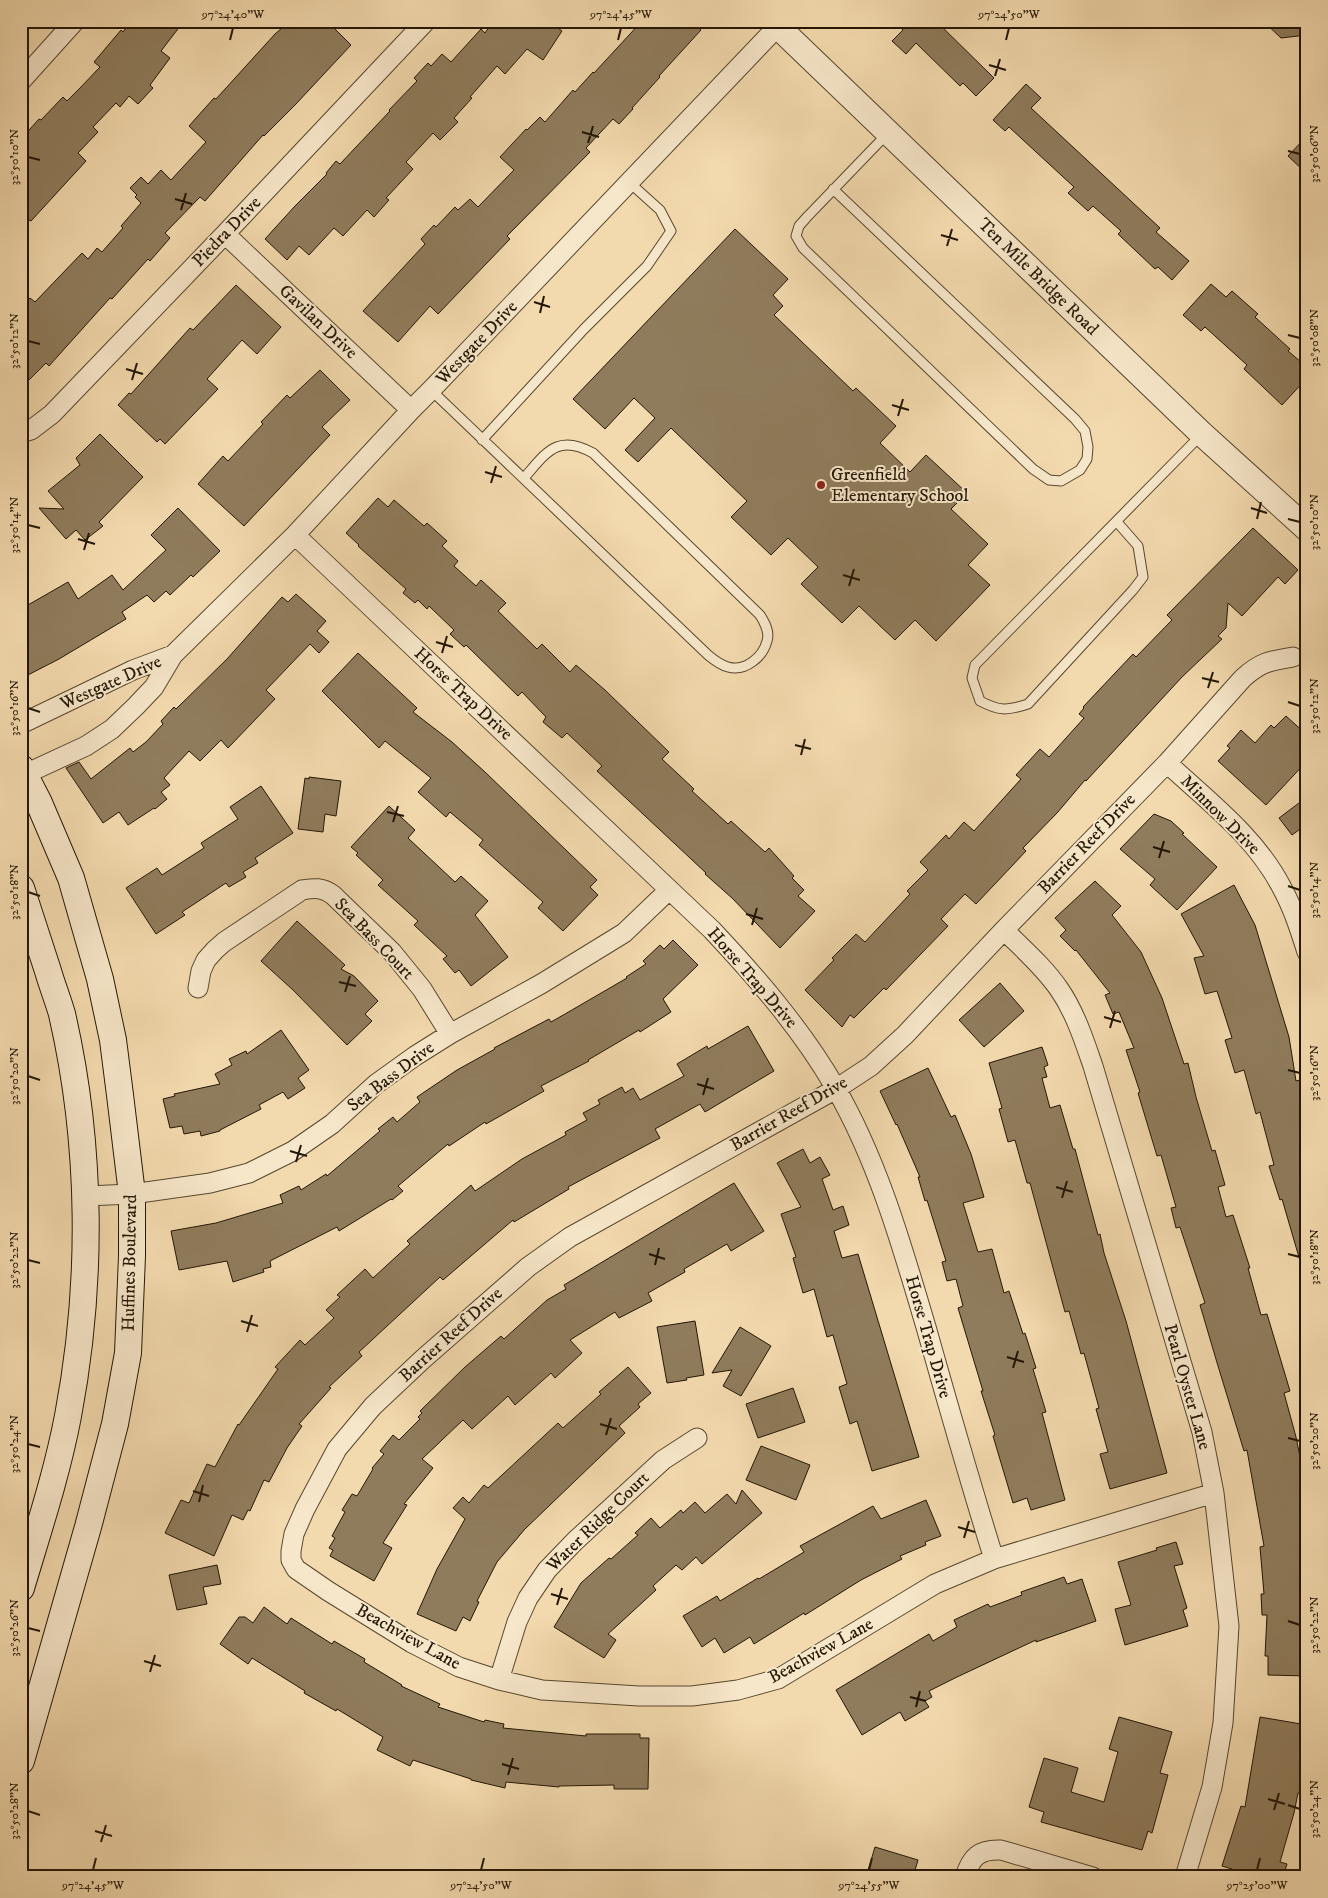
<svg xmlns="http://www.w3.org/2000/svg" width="1328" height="1898" font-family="'IM FELL DW Pica',serif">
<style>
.building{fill:#8f7c5c;stroke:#231604}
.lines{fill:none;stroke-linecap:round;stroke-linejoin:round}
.service-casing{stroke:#57472e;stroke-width:11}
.minor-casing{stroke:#57472e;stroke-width:21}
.tertiary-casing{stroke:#57472e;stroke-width:26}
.secondary-casing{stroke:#231604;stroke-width:28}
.service{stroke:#f7e7ca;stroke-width:9}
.minor{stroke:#f7e7ca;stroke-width:19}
.tertiary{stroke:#f7e7ca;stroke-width:24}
.secondary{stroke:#f7e7ca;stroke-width:26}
.ticks{fill:none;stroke:#231604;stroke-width:2}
.poi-dot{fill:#8f2418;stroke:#f7e7ca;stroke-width:2}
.labels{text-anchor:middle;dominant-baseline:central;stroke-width:4;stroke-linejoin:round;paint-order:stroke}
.street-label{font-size:18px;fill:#231604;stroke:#f7e7ca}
.poi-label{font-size:18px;fill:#231604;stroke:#f7e7ca;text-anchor:start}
.neatline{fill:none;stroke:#231604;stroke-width:2}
.ticks-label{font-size:12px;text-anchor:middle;fill:#231604}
</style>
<rect width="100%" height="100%" fill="#f3daae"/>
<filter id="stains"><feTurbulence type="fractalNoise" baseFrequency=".004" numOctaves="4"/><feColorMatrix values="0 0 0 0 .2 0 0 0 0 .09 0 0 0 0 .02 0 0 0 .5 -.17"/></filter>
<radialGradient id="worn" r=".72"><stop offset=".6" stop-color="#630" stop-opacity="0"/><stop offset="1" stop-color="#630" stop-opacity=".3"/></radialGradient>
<path class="building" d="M131,21H184L161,51L170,58L150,85L153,88L138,104L129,96L120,107L116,103L93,127L98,132L78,153L86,161L31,221L29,220L21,229V139L39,119L41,120L63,97L67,101L79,89L100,67L94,62L121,30L123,32Z
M290,21H327L351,45L295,105L264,136L263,135L205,201L200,197L165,233L170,238L150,261L148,259L112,299L110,298L49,366L46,363L21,388V307L30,298L35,302L82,253L88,259L97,248L102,252L123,228L121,226L141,203L135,197L137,195L130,188L141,177L148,184L161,170L171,180L206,142L189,126L214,98L216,99L275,34Z
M493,21H548L562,31L543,60L527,49L505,74L497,66L470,97L472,98L454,118L458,122L440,140L433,133L406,162L413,169L386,198L389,200L374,217L367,210L343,236L334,228L309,255L299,246L287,260L265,239L295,206L327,174L326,173L336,161L340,164L390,111L389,110L417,81L414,78L428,63L431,66L442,54L451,62L481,29L485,33Z
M642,21H691L701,30L659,76L660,77L632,108L633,109L619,124L613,119L586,148L590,152L507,236L510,239L438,314L430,306L398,342L363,311L425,244L421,239L434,225L436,227L455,207L458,210L470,199L478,207L514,170L500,157L526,129L527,130L540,117L545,122L573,90L575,92L593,72L594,73Z
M894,21H936L994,78L976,96L963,83L960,86L916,43L906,54L892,41L903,30Z
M1263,21H1307V35L1281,38Z
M1026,84L1041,98L1031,108L1160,228L1156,232L1189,261L1172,280L1158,267L1155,269L1118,234L1121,231L1093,206L1088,211L1068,193L1074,187L1009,127L1005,131L993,120Z
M1307,136V174L1288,156Z
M735,229L788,279L773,295L783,306L774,315L853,391L856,388L896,426L880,443L910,472L926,455L967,493L951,509L988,544L968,565L990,585L936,641L915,620L895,640L859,606L842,623L801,584L818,567L788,538L771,555L731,517L747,501L671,428L638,462L625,450L655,418L634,398L605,429L573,399Z
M1211,284L1226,297L1232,291L1258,314L1255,317L1290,349L1288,351L1307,367V378L1282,405L1244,369L1247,365L1205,327L1201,331L1183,315Z
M236,285L281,327L257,354L242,340L207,379L218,389L165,444L160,439L157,442L118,405L129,393L131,394L190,328L193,330Z
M320,370L350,400L322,427L330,435L244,526L198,484L223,456L228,461L263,424L261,422L287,395L290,398Z
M100,434L143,477L99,522L103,526L85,540L76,530L66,539L39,508L64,509L48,491L80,465L76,458Z
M378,498L388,507L394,500L424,526L427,523L447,541L442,546L458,561L454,566L476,586L481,580L506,603L498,611L537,649L542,644L570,672L576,665L605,690L669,752L662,759L694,789L692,791L728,824L731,821L765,852L769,848L794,876L792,878L804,890L798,896L815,911L780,948L732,898L705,874L706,873L597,771L602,766L567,733L562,738L543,722L546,717L522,692L518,696L466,645L464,647L450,634L454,630L429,606L427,609L418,600L415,603L403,593L406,589L358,546L359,545L346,533Z
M178,508L220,551L193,577L191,575L170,595L166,591L154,602L147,595L122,612L126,619L59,659L26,676L21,666V609L68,582L78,599L112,575L123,590L166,550L151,535Z
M1253,528L1298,570L1285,584L1278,577L1242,616L1228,603L1226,628L1218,636L1222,639L1182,677L1086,781L1085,780L1057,813L1023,848L1026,851L1011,867L976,904L965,894L941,919L948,926L886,990L884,988L854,1018L850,1015L842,1027L805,990L834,960L832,958L856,934L865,942L910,894L907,891L928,870L920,862L946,835L949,839L964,822L974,831L1021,779L1016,775L1040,749L1049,757L1084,718L1079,714L1084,708L1083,707L1133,654L1136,657L1172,620L1167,615Z
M296,594L326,621L317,631L329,642L319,653L310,644L266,690L275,699L228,748L221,740L200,761L189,751L164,778L170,785L161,792L167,799L155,809L154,808L128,825L119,812L103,823L66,768L79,762L91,779L130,748L133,752L146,742L163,724L161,721L174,707L176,709L227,659L282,597L288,602Z
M358,653L417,708L413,712L452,742L485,772L597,880L590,887L598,895L563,931L538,908L543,902L479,845L483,840L450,812L446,817L418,792L431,778L385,741L379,748L322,691Z
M1286,716L1307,735V761L1266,805L1218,761L1230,748L1227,746L1241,730L1255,743L1271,725L1274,728Z
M309,777L341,781L336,816L325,814L323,832L298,829L305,778L309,779Z
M261,786L293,833L255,858L258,863L243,872L246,877L229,887L226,883L182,912L185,915L156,934L126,888L157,868L162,875L204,848L201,843L238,819L230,807Z
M1307,797V824L1292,835L1279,818Z
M389,806L415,830L408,838L455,882L461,876L488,901L475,915L508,957L471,986L459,970L455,973L443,959L447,956L414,925L418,921L378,885L383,880L356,855L358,853L351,847Z
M1154,814L1171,821L1184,833L1182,834L1217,867L1177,910L1150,885L1155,879L1120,849Z
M1095,881L1121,906L1112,915L1141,952L1162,998L1184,1064L1188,1063L1196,1097L1212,1151L1215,1150L1225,1185L1218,1187L1226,1217L1233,1215L1250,1268H1248L1261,1315L1267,1314L1290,1391L1284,1393L1296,1437L1307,1492V1581L1304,1582L1307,1676L1268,1675V1656H1265L1267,1615H1262L1261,1594H1264L1260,1547L1264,1546L1247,1450L1244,1451L1218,1366L1200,1305L1205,1303L1180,1227L1176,1228L1171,1208L1176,1207L1161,1155L1157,1156L1138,1093L1140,1092L1126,1050L1134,1048L1119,1012L1113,1014L1105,995L1110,993L1076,950L1075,951L1060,936L1066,930L1055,918Z
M1234,885L1255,925L1289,1037L1296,1081L1300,1080L1307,1103V1270L1303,1271L1282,1199L1280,1200L1269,1166L1274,1165L1260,1112L1256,1114L1244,1070L1235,1073L1225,1040L1232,1038L1217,991L1205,994L1194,958L1204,956L1181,914Z
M297,921L345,965L341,969L354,976L378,1001L365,1014L372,1021L347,1045L293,990L261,961Z
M673,940L698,965L663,999L671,1012L640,1032L639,1030L588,1060L589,1061L541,1086L544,1091L486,1124L485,1122L449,1146L448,1144L398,1186L403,1191L392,1200L391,1199L339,1231L337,1227L270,1261L271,1267L263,1269L264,1272L233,1282L227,1261L179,1270L171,1231L216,1223L283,1203L280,1195L299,1186L301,1190L326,1174L327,1176L380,1131L378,1129L393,1117L397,1122L420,1102L417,1097L457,1070L495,1049L494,1048L549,1019L551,1022L565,1014L627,978L626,977L646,964L643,961L660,945L664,949Z
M1000,983L1024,1011L984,1047L959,1020Z
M748,1026L774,1071L705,1112L700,1104L655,1129L660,1138L568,1187L569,1189L514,1222L513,1220L443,1280L440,1277L359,1352L362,1356L329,1387L331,1388L299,1424L302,1426L287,1448L269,1482L264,1480L250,1511L248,1510L243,1520L232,1515L214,1556L165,1533L181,1500L189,1503L207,1464L215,1467L238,1424L239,1425L278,1369L275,1367L300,1340L305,1345L334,1318L326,1310L340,1297L337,1295L365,1269L373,1278L410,1244L407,1241L471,1185L475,1191L522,1159L566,1135L565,1132L587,1120L583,1113L600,1104L598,1100L622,1087L625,1093L633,1088L640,1100L684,1076L677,1064L707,1046L708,1049Z
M281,1030L309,1070L298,1078L305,1088L288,1099L283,1092L259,1105L261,1109L220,1130V1131L201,1136L200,1131L184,1134L182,1126L170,1128L163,1099L175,1096L174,1094L220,1084L215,1074L232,1065L229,1059L246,1051L247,1054Z
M1042,1047L1048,1065L1044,1067L1047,1077L1042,1078L1050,1108L1060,1105L1073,1149H1075L1098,1235L1100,1234L1104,1253L1126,1321L1167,1473L1110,1489L1100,1454L1108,1452L1096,1409L1099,1408L1084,1353L1081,1354L1069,1311L1065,1312L1030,1183H1027L1015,1140L1008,1142L999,1109L1002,1108L989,1063Z
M928,1068L951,1117L955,1115L971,1154L984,1197L963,1203L978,1252L992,1249L1004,1293L1009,1291L1023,1334L1025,1333L1036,1368L1033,1369L1046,1412L1042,1413L1065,1500L1031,1510L1027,1498L1013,1503L993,1436L995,1435L981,1391H983L958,1308L963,1306L956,1279L947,1281L942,1262L946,1261L927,1200L925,1201L918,1177H920L897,1124L896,1125L880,1091Z
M803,1149L810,1163L820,1157L830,1175L822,1179L833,1210L843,1206L849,1225L834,1231L842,1258L858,1254L919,1457L872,1471L857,1421L850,1424L839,1387L847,1384L833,1335L827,1337L814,1289L803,1293L793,1258L796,1257L781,1214L801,1207L777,1163Z
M734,1183L764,1231L731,1251L727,1244L684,1269L685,1272L648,1293L652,1301L619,1318L615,1312L570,1340L582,1353L555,1378L551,1373L515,1405L508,1396L472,1429L463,1420L422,1459L433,1468L404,1504L407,1505L383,1543L392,1548L374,1581L330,1556L333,1550L329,1548L335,1538L332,1536L345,1512L342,1510L352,1494L357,1496L373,1469L372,1468L384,1454L380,1451L393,1435L399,1440L420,1419L418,1417L422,1413L420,1411L465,1367L501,1336L504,1339L547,1300L566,1289L564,1285Z
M695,1321L704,1375L686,1378L687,1380L667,1383L657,1327Z
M740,1327L771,1346L741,1396L723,1386L732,1370L712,1373Z
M628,1367L651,1393L638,1404L640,1407L619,1426L625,1433L525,1529L497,1562L477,1601L479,1602L470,1621L463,1617L456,1631L417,1614L437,1569L465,1519L453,1508L463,1497L469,1503L484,1485L488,1488L558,1423L563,1428L601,1394L599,1392Z
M793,1388L805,1422L758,1438L746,1404Z
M761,1446L810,1465L796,1500L746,1480Z
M742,1490L762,1513L702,1564L696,1557L682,1570L676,1565L653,1586L656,1590L608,1634L616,1640L604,1658L554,1627L581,1583L609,1558L611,1559L638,1535L635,1533L651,1518L660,1528L681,1510L683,1513L695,1502L705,1513L727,1494L736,1504Z
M926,1500L941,1536L925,1542L926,1545L900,1556L902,1559L861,1580L805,1615L804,1613L754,1644L750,1637L724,1653L715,1638L702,1647L683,1616L717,1596L720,1601L758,1578L759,1579L804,1552L800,1546L873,1506L881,1519Z
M1176,1542L1183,1564L1174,1566L1187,1608L1183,1610L1188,1626L1125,1645L1115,1609L1131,1605L1118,1562L1157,1550L1156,1548Z
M217,1565L221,1584L203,1587L207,1604L177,1610L169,1575Z
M1064,1577L1067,1584L1082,1579L1096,1621L1036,1642V1640L957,1677L929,1691L932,1697L925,1701L929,1707L905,1721L900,1712L862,1735L836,1690L929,1634L933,1641L957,1627L954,1620L988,1604L990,1607L1022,1595L1021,1592Z
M264,1607L287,1624L291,1618L332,1644L334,1641L365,1659L364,1662L402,1685L401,1686L440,1704L438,1707L484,1722L485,1720L504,1724L503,1728L586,1736V1734H640V1738H649L648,1789H614V1785L559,1786V1787L506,1782L505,1788L471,1780V1779L413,1760L410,1766L377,1750L383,1737L337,1709L336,1711L304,1693L305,1691L252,1658L248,1664L220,1644L239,1617H245L253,1623Z
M1119,1717L1172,1732L1160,1773L1168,1775L1152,1833L1148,1831L1142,1850L1041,1822L1044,1812L1029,1807L1044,1758L1078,1768L1071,1792L1104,1802L1118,1752L1109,1749Z
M1260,1717L1307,1725V1783L1305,1794L1298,1793L1294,1813L1280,1862L1287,1864L1283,1877H1230L1232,1869L1222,1866L1241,1806L1245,1807Z
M875,1847L918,1860L913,1877H866Z"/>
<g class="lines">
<defs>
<path id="service" d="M833,189L1075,419L1085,431L1088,447L1087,459L1080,470L1061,481L1049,480L1033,469L803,248L796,236L799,226L807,217L887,134
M431,390L708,655C714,660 720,665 728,667C745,672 763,657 767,641C770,632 765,623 760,615L593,453C557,433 546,453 524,478
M482,440L584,329L647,266L671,231L660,210L630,183
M1117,522L1138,546L1143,577L1133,590L1028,704C1007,711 999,711 980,701L972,678L975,665L1202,434"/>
<path id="minor" d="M21,81L75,21
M225,234L411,410
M21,433L31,430L52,414L225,234L426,21
M295,535L712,930C758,979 802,1030 835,1087C878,1161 902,1246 926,1327C948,1405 970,1482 994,1559
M21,724L133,670L173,655
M1167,763C1208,801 1256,837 1282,888C1293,908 1300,930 1307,952
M21,776L86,746L112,729L136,706L154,687L173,655L295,535L411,410L431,390L778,26
M1004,930C1023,949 1044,967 1059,989C1075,1012 1084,1040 1093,1066L1202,1432L1214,1493L1229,1626L1223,1723L1212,1787L1185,1877
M198,988L201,971L206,960L215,950L224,942L302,890C315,888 322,887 333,895L392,952L422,989L450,1034
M86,1196L132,1194L210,1183L249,1173L293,1151L332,1124L376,1084L415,1056L450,1034L541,984L624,933L669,890
M1214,1493L994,1559L935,1584L778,1679L738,1690L692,1696H639L542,1690L499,1680L459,1667L412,1643L328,1591L296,1569L291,1560V1551L294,1534L305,1509L337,1449L373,1406L423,1359L528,1267L570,1237L836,1089L871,1066L905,1035L1004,930L1167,763L1243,678C1261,662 1269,661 1293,657
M499,1680L517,1622L528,1598L547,1570L575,1541L663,1460L697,1438
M965,1877C971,1857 979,1849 1001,1850L1093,1877"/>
<path id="tertiary" d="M772,21L1202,434L1307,529"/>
<path id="secondary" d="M21,768L39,803L71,878L100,979L113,1040L120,1095L132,1194V1256L128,1353L115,1424L88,1527L21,1761
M21,888C30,916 39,944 48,971C52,985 58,1000 62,1014C92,1145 93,1284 68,1416C57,1474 38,1531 21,1588"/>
</defs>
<use href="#service" class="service-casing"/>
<use href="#minor" class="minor-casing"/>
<use href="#tertiary" class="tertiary-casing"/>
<use href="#secondary" class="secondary-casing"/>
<use href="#service" class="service"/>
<use href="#minor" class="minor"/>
<use href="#tertiary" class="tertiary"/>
<use href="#secondary" class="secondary"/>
</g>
<path class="ticks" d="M230,40L233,28M618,40L621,28M1006,40L1009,28M989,65L1006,70M995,76L1000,59M582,132L599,137M588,143L593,126M1288,151L1300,154M28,157L40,160M175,199L192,204M181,210L186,193M941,235L958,240M947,246L952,229M534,302L550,307M540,313L544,296M1288,335L1300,338M28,341L40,344M126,369L143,374M132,380L137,363M892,405L909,410M898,416L903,399M485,472L502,477M491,483L496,466M1251,508L1267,513M1257,519L1261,502M1288,519L1300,522M28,525L40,528M78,539L95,544M84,550L89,533M843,575L860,580M849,586L854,569M436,642L453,647M442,653L447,636M1202,678L1219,682M1208,688L1213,672M1288,702L1300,706M28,708L40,712M795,745L811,749M801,755L805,739M387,812L404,816M393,822L398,806M1153,847L1170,852M1159,858L1164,841M1288,886L1300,890M28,892L40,896M746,914L763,919M752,925L757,908M339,982L356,986M345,992L350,976M1104,1017L1121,1022M1110,1028L1115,1011M1288,1070L1300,1073M28,1076L40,1080M697,1084L714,1089M703,1095L708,1078M290,1151L307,1156M296,1162L301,1145M1056,1187L1073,1192M1062,1198L1067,1181M649,1254L665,1259M1288,1254L1300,1257M28,1260L40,1263M655,1265L659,1248M241,1321L258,1326M247,1332L252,1315M1007,1357L1024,1362M1013,1368L1018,1351M600,1424L617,1429M606,1435L611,1418M1288,1438L1300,1441M28,1444L40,1447M193,1491L209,1496M199,1502L203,1485M958,1527L975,1532M964,1538L969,1521M551,1594L568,1599M557,1605L562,1588M1288,1621L1300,1625M28,1628L40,1631M144,1661L161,1666M150,1672L155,1655M910,1697L926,1701M916,1707L920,1691M502,1764L519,1769M508,1775L513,1758M1268,1799L1285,1804M1288,1805L1300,1809M1274,1810L1279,1793M28,1811L40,1815M95,1831L112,1836M101,1842L106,1825M93,1870L96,1858M481,1870L484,1858M869,1870L872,1858M1257,1870L1260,1858"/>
<circle class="poi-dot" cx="821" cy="485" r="5"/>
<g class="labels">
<g class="street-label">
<text transform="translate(227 232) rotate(-46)">Piedra Drive</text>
<text transform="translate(1038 277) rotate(44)">Ten Mile Bridge Road</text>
<text transform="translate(318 322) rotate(43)">Gavilan Drive</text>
<text transform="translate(477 343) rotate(-46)">Westgate Drive</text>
<text transform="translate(111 683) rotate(-24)">Westgate Drive</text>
<text transform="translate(463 694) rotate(43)">Horse Trap Drive</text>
<text transform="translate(1220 815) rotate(45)">Minnow Drive</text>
<text transform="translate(1087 844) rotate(-46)">Barrier Reef Drive</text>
<text transform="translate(374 939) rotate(46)">Sea Bass Court</text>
<text transform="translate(752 978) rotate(49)">Horse Trap Drive</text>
<text transform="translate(391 1077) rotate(-37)">Sea Bass Drive</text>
<text transform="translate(789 1114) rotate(-30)">Barrier Reef Drive</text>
<text transform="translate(130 1263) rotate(-89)">Huffines Boulevard</text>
<text transform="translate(451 1335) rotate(-42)">Barrier Reef Drive</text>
<text transform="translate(928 1337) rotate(74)">Horse Trap Drive</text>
<text transform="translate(1187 1387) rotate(74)">Pearl Oyster Lane</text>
<text transform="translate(598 1522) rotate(-44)">Water Ridge Court</text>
<text transform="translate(408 1637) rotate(29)">Beachview Lane</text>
<text transform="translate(821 1651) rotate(-29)">Beachview Lane</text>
</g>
<g class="poi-label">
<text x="831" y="475">Greenfield<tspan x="831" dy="21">Elementary School</tspan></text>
</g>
</g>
<rect width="1328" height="1898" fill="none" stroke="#f3daae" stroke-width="55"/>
<rect x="28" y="28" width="1272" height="1842" class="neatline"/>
<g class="ticks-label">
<text x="233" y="18">97°24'40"W</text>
<text x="621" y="18">97°24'45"W</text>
<text x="1009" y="18">97°24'50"W</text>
<text transform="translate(1314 154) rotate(-90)" y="4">32°50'06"N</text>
<text transform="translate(14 157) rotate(-90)" y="4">32°50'10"N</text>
<text transform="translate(1314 338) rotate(-90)" y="4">32°50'08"N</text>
<text transform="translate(14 341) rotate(-90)" y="4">32°50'12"N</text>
<text transform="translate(1314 522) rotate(-90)" y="4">32°50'10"N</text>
<text transform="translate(14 525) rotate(-90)" y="4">32°50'14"N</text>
<text transform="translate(1314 706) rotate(-90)" y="4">32°50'12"N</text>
<text transform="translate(14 708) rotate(-90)" y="4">32°50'16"N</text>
<text transform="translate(1314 890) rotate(-90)" y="4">32°50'14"N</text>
<text transform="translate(14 892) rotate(-90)" y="4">32°50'18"N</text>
<text transform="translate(1314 1073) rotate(-90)" y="4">32°50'16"N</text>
<text transform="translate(14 1076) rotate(-90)" y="4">32°50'20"N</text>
<text transform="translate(1314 1257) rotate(-90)" y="4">32°50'18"N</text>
<text transform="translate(14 1260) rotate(-90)" y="4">32°50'22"N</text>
<text transform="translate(1314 1441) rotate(-90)" y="4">32°50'20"N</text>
<text transform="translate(14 1444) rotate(-90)" y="4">32°50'24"N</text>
<text transform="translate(1314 1625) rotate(-90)" y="4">32°50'22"N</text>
<text transform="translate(14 1628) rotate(-90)" y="4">32°50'26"N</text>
<text transform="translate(1314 1809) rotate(-90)" y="4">32°50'24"N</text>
<text transform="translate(14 1811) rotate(-90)" y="4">32°50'28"N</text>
<text x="93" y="1889">97°24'45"W</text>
<text x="481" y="1889">97°24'50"W</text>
<text x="869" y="1889">97°24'55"W</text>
<text x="1257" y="1889">97°25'00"W</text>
</g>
<rect width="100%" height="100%" filter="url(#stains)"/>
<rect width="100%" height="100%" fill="url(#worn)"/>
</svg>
